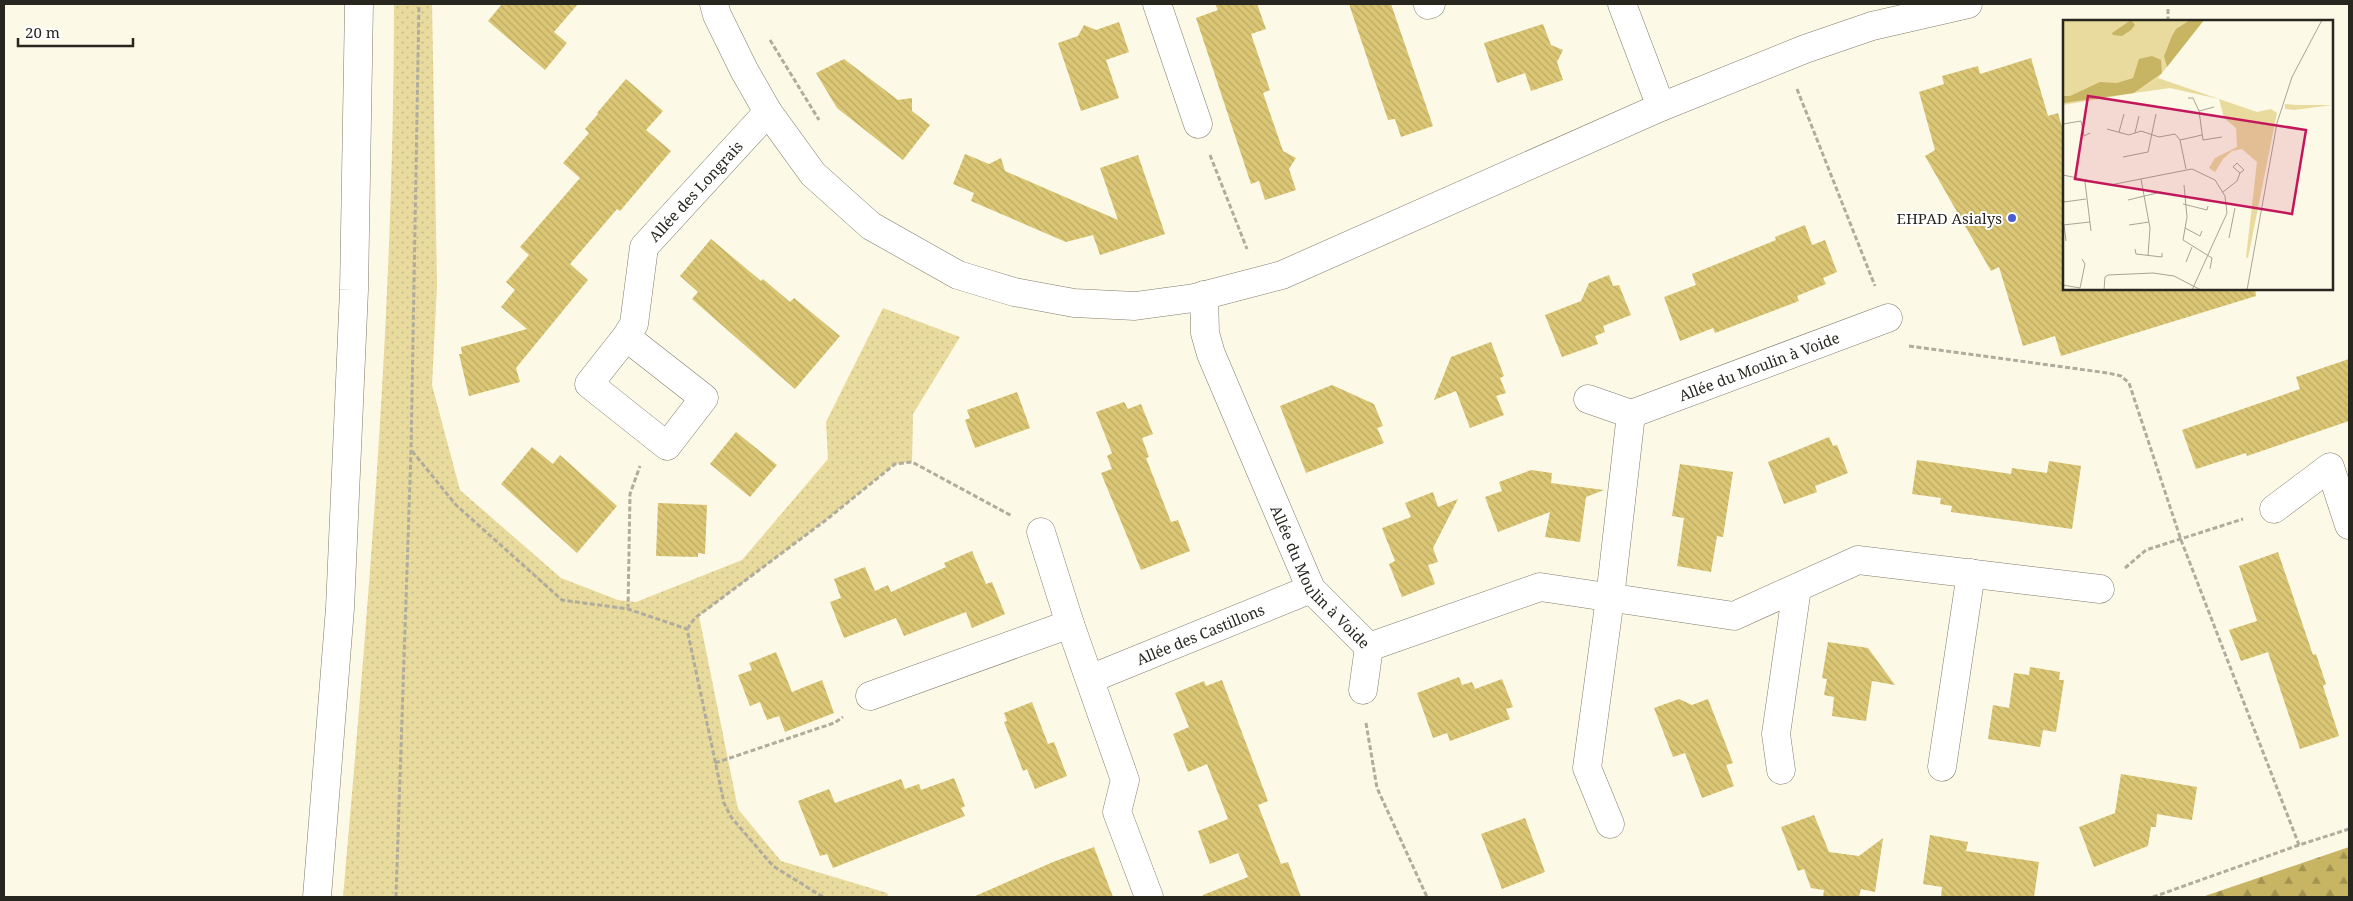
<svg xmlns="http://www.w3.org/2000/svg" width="2353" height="901" font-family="'Noto Serif',serif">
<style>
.forest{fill:url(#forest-firs)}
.park{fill:url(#park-dots)}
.building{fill:url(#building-back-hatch)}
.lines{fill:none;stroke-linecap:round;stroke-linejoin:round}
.minor-casing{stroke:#807c6c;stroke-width:29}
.secondary-casing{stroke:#807c6c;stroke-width:29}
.path{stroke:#b0ad9f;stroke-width:3;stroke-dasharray:5 2.5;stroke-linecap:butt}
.minor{stroke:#fff;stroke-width:28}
.secondary{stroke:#fff;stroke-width:28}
.poi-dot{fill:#4a5cd1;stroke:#fff;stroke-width:2}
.labels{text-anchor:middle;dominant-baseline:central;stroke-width:4;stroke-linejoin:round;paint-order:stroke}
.street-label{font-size:15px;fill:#27261f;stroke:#fff}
.poi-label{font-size:15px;fill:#27261f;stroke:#fff;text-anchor:end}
.inset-road{fill:none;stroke:#a7a597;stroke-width:1}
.view{fill:#c2185b;fill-opacity:0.15;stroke:#c2185b;stroke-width:2.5}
.inset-edge{fill:none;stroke:#27261f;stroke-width:2.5}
</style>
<defs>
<pattern id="forest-firs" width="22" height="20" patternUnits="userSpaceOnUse" patternTransform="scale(1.25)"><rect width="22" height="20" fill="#c8b563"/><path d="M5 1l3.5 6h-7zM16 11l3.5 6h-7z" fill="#a29351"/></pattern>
<pattern id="park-dots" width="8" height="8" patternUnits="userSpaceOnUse" patternTransform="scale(1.25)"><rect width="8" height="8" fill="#e9db9e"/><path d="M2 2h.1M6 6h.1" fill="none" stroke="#c8bc88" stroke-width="1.8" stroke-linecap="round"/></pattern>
<pattern id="building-back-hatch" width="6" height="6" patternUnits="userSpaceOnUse" patternTransform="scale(1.25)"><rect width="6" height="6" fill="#dac674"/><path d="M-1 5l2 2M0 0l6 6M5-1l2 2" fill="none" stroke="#bbaa64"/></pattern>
</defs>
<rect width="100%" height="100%" fill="#fdf9e7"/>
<path class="forest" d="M2349,847V897H2202Z"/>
<path class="park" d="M394,4H432L437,285L432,385L460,490L561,578L618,600L636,602L742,560L828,459L826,422L883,308L960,337L913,414L912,462L895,464L826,520L699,616L738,809L781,861L887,893L889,897H343C369,600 394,302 394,4Z"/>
<path class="building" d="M502,4H578L554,32L567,43L545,70L488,21Z
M1215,4H1257L1266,29L1251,34L1270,90L1263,93L1283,151L1296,158L1289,169L1296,190L1265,200L1259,181L1251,184L1196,18L1218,10Z
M1349,4H1391L1433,126L1401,137L1395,119L1388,120Z
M1119,22L1129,52L1106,60L1119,98L1081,111L1058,43L1078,36L1084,25L1096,30Z
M1543,24L1551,45L1563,50L1557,62L1563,80L1531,91L1525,73L1497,83L1484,43Z
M2031,58L2048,116L2058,113L2064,134V289H2255L2256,296L2061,356L2055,336L2023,346L1999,267L1991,271L1925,156L1935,150L1919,92L1944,84L1942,76L1978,66L1980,74Z
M844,59L898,100L912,98V111L930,125L903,160L837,108L816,73Z
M626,79L663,111L646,130L671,151L620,211L617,209L570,264L588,280L516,368L520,382L469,396L459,354H462L461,347L527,329L501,307L515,290L506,282L529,255L520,247L580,178L563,163L589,133L585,129L598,114L597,113Z
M965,154L989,164L1001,158L1005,171L1118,220L1100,168L1138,155L1165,234L1100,255L1093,235L1066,242L971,201L974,193L953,184Z
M1805,225L1812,245L1825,240L1837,272L1823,278L1826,284L1797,296L1799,301L1715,333L1713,328L1680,341L1664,297L1696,285L1692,274L1776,240L1775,237Z
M711,239L761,281L763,279L790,302L794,298L840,336L795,389L692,299L698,292L680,276Z
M1609,275L1613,286L1619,285L1631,315L1603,326L1605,332L1595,336L1598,344L1562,357L1545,315L1581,301L1589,283Z
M1491,342L1504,376L1500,378L1506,393L1496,396L1504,415L1470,428L1456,391L1434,400L1451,357Z
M2349,359V421L2247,456L2246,453L2196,469L2182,430L2300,389L2296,377Z
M1332,385L1374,404L1383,426L1377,428L1384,443L1306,473L1280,406Z
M1017,392L1030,428L975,448L965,420L970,418L967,410Z
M1124,402L1128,409L1141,404L1153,434L1142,438L1149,457L1146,458L1171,522L1178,520L1190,551L1141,570L1101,473L1112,469L1107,456L1112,453L1096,412Z
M736,432L777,465L750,497L710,464Z
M1829,437L1833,446L1837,445L1848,473L1815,486L1817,492L1784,504L1768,462Z
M532,447L553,464L560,455L617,506L577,553L501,484Z
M1917,460L2011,474L2012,468L2047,473L2049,461L2081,466L2072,529L1951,512L1952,506L1940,504L1941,498L1912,494Z
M1680,464L1733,472L1723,537L1717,536L1711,572L1677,566L1684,518L1672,516Z
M1531,470L1552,473L1551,483L1604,490L1586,497L1580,542L1545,537L1550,512L1498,532L1485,497L1502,491L1499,482Z
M1433,492L1438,507L1458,499L1433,548L1438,562L1428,565L1435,584L1402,597L1389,564L1395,561L1382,528L1411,517L1405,503Z
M658,503L707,505L705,554L698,553V557L656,556Z
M972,551L986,584L992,582L1005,614L972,628L966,612L904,636L896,618L844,638L830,602L841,598L834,579L865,567L875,591L888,585L891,592L946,567L944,563Z
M2278,552L2313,655L2316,654L2326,684L2323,686L2339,736L2300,749L2268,652L2241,661L2229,630L2257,621L2239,566Z
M1828,642L1868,648L1895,685L1872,681L1866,721L1832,716L1834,697L1824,695L1827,679L1822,678Z
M776,652L792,692L822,680L834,713L785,732L779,716L767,720L760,702L750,706L738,675L752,670L749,663Z
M2030,667L2060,672L2059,680H2064L2056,732L2043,730L2040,747L1988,739L1993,705L2009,708L2014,673L2029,675Z
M1459,677L1462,685L1472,682L1475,689L1502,679L1513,707L1506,709L1510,719L1450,741L1447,733L1433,738L1417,693Z
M1222,680L1268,801L1258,805L1281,864L1288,862L1301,897H1203V895L1248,877L1238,853L1210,864L1198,831L1228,819L1207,764L1188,772L1173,734L1189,727L1175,693L1204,681L1206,686Z
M1679,699L1692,705L1708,699L1733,763L1726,765L1734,786L1702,798L1685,753L1673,757L1654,708Z
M1032,702L1048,744L1054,742L1067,776L1035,789L1027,769L1023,771L1004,722L1007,721L1004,713Z
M2121,774L2197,787L2192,820L2157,814L2156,827H2151L2148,846L2094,867L2079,827L2115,813Z
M954,778L965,806L961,808L965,816L833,868L827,854L820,856L798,801L829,789L835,803L901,779L905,789L919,784L921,790Z
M1814,815L1829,852L1859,856L1883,838L1875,892L1861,889L1859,897H1823L1824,890L1811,888L1804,869L1798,871L1781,827Z
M1525,818L1545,872L1502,889L1481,834Z
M1930,835L1968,842L1966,851L2039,862L2034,897H1941L1942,887L1923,884Z
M1094,847L1113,897H973L1053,862Z"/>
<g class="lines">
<defs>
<g id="minor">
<path d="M714,4L717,15L744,70L768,112L813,174L871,226L958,275L1014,292L1074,303L1135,306L1194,298L1282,275L1661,107L1805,49L1872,26L1968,4"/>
<path d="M1157,4L1198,124"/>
<path d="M1622,4L1661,107"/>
<path d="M1428,5L1431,4"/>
<path id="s1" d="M1204,295L1205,333L1211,354L1311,589L1369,647"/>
<path id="s2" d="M626,337L589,384L667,446L704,398L626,337L634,324L644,247L768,112"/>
<path d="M1588,399L1631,414"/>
<path d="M2274,509L2330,467L2349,525"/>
<path d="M1041,532L1070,624"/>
<path d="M1369,647L1540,587L1734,616L1858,560L2100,589"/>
<path id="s3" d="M1090,679L1311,589"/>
<path d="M1363,690L1369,647"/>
<path d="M870,696L1070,624L1125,780L1117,812L1149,897"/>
<path d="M1942,767L1971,573"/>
<path d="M1781,770L1776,734L1797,588"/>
<path id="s4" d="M1610,824L1587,768L1610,598L1631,414L1888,318"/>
</g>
<path id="secondary" d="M317,897L340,608L354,290L359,4"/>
</defs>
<use href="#minor" class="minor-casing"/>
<use href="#secondary" class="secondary-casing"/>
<path class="path" d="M2168,9V21
M770,40L819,120
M1797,89L1875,286
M1210,155L1247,249
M1909,346L2108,373L2121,376L2129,383L2181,540L2299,845
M412,451L456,505L562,600L628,609L687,629L724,803L731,817L773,866L823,897
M2125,568L2146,550L2243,519
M628,609L630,494L640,466
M687,629L695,618L826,520L895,464L912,462L1012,516
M1366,723L1377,788L1427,897
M715,763L834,723L843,717
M396,897L411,451L419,4
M2153,897L2299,845L2349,829"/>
<use href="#minor" class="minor"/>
<use href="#secondary" class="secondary"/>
</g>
<circle class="poi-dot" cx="2012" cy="218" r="5"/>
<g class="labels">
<g class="street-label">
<text stroke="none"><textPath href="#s2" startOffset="488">Allée des Longrais</textPath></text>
<text stroke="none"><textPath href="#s4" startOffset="554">Allée du Moulin à Voide</textPath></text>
<text stroke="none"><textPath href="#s1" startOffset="310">Allée du Moulin à Voide</textPath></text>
<text stroke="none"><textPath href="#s3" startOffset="119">Allée des Castillons</textPath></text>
</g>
<g class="poi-label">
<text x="2002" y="218">EHPAD Asialys</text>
</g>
</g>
<g transform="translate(2063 20)">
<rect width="270" height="270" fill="#fdf9e7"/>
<path d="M0,0H141L95,58L71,73L0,85ZM222,84L234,85H270L231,90L222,89Z" fill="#e9db9e"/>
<path d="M68,0L72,5L68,10L59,16L50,15L49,13ZM127,0H141L104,47L101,36L109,16L113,9ZM89,36L98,40L99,53L71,73L0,83V76H7L37,62L54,63L70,58L76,39Z" fill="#c8b563"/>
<path d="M95,58L194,92L208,89L214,93L185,238L183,237L194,142L179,129L169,131L160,139L152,152L146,148L152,138L174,127L173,108L161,98L156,79L107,68L71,73Z" fill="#e9db9e"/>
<path class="inset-road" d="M125,78H130L136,91L140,120L159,117M136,91L151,87M0,104L18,101L21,116L27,113M44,109L66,115L78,111L96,117L112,114M56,112L61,94M72,113L76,96M112,114L117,120L123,149M117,120L139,115M60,137L85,132L93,94M0,155L47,165L129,149L152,160L162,176L164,193L129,270M78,159L87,208L85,235M22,162L28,211M121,165L124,197L120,220L149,238L147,249M160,172L174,161L177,153L170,147L174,143L181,150L177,153M0,177L1,182L23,179M65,180L98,172M120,184L144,190L145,186M0,205L27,202M1,205L3,221M66,205L86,202M122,208L137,216L139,211M166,218L172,188M72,229L73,234L99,237V233M123,242L129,227M0,265L17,268L22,244L19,239M41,270L42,257L45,255L90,253L111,256L138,270M184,270L214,103L229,57L259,0"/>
<path class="view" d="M25,76L243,110L229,194L12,159Z"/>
<rect width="270" height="270" class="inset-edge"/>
</g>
<rect width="2353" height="901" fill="none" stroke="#27261f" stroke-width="10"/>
<path d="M18 38v8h115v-8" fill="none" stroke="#27261f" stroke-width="2.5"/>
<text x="25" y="38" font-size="15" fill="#27261f" stroke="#ffffff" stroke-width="4" paint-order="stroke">20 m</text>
</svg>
